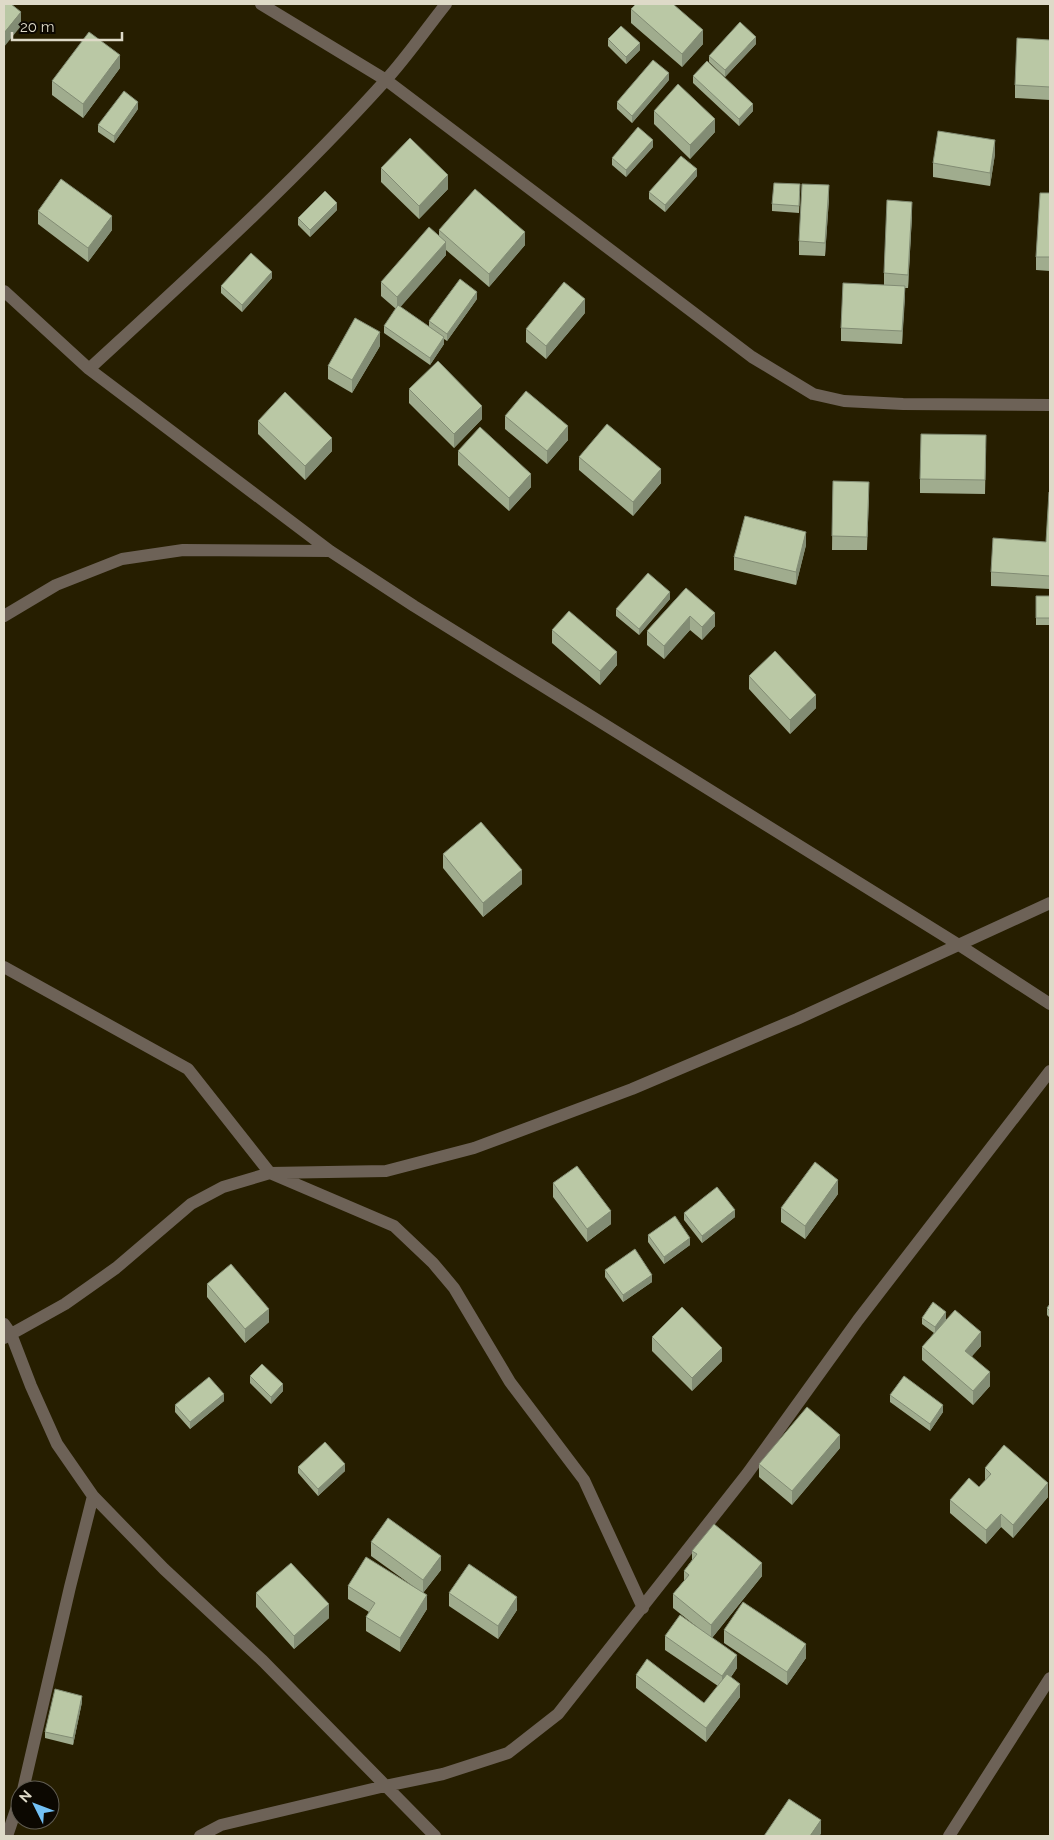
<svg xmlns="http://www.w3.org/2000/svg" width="1054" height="1840" font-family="Raleway,sans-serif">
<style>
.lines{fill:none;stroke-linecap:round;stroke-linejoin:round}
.minor{stroke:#6d6257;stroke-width:12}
.wall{fill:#a0ac8e}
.shaded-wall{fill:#828c74}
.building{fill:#bac8a5;stroke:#828c74}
</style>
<rect width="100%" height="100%" fill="#261e00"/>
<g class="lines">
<path class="minor" d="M261,4L386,80L752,357L813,394L844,401L903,404L1050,405
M4,291L89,369L330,551L414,606L959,945L1050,1004
M89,369C190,276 293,183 385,81C407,57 426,29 446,4
M4,616L56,585L122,559L183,550L330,551
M4,967L188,1069L270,1173L394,1226L433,1263L454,1288L510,1382L584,1480L643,1608
M4,1324L11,1334L31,1386L57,1444L93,1496L164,1569L263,1661L435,1836
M4,1338L65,1304L116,1268L191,1204L223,1187L270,1173L386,1171L474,1148L632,1089L797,1019L1050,903
M23,1790L70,1587L93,1496
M7,1836L20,1798
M200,1836L221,1825L385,1786L443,1774L508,1753L558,1714L747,1474L858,1320L1050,1071
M949,1836L1050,1678"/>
</g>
<path class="wall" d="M631,9L703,44L682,67L631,23Z
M608,39L640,50L626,64L608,46Z
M1050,40V100L1015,98V85Z
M756,44L725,77L709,62V56Z
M120,68L83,118L52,95V81Z
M693,76L753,111L739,126L693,83Z
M669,80L632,123L617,109V102Z
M138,109L114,143L98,132V125Z
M654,111L715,132L690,159L654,124Z
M653,147L626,177L612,165V158Z
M995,154L990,186L933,177V163Z
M381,168L448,189L419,219L381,182Z
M697,176L665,212L649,199V192Z
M800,191L799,213L772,211V204Z
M1050,193V271L1036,270V257Z
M829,198L825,256L799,255V241Z
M337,210L310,237L298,225V218Z
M38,211L112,230L88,262L38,224Z
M912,215L908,288H905L902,344L841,341V328L884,285V273Z
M439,230L525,245L489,287L446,250V255L400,307L429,327V321L477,299L447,341L444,339V344L430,365L384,333V326L396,309L381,296V282L439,236Z
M272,278L242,312L221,293V286Z
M585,313L546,359L526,342V329Z
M380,346L352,393L328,379V366Z
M409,389L482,419L454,448L409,403Z
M505,416L568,440L547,464L505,429Z
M258,421L332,451L305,480L258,434Z
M986,448L985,494L920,493V479Z
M458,451L531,487L509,511L458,465Z
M579,457L661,483L633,516L579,470Z
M833,481L869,495L867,550H832Z
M1050,492V589L991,586V572L1046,542Z
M806,545L796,585L734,570V557Z
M686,588L715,626L702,640L690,630L664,659L647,645V631Z
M1036,596H1050V625H1036Z
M670,599L639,635L616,616V609Z
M552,630L617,665L600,685L552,643Z
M749,676L816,708L790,734L749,689Z
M443,854L522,884L483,917L443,868Z
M553,1183L611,1224L587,1242L553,1197Z
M838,1194L805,1239L781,1222V1208Z
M684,1213L735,1217L702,1243L684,1220Z
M648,1235L690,1245L664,1264L648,1242Z
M605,1270L652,1282L623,1302L605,1277Z
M207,1284L269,1322L245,1343L207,1297Z
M1050,1304V1318L1047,1315V1308Z
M922,1318L946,1319L981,1346L972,1356L990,1386L973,1405L922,1360V1347L934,1333L922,1324Z
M652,1337L722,1361L692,1391L652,1351Z
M250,1376L283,1391L271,1404L250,1383Z
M890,1395L943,1412L930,1431L890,1402Z
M224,1401L190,1429L175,1412V1405Z
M840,1448L792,1505L759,1477V1464Z
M298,1467L345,1471L318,1496L298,1473Z
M985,1468L1048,1497L1013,1538L1001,1527L986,1544L950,1513V1500L979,1487L985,1481Z
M371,1542L441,1570L423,1593L427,1609L400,1652L366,1631V1617L369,1612L348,1599V1586L421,1592L371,1556Z
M692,1551L762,1576L712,1638L737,1668L731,1677L740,1697L706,1742L636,1688V1675L704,1703L718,1686L665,1650V1636L697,1627L673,1608V1594L684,1581V1571L692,1560Z
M256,1593L329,1618L294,1649L256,1607Z
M449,1593L517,1610L498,1639L449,1606Z
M724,1630L806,1658L787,1685L724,1643Z
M82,1702L73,1745L45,1738V1732Z"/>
<path class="shaded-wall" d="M21,12V26L4,47V33Z
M703,30V44L682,67V54Z
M756,37V44L725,77V70Z
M640,43V50L626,64V57Z
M120,55V68L83,118V104Z
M669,73V80L632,123V116Z
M138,102V109L114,143V136Z
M753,104V111L739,126V119Z
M715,119V132L690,159V145Z
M653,140V147L626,177V170Z
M995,140V154L990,186V173Z
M697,169V176L665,212V205Z
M448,175V189L419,219V206Z
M829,185V198L825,256V243Z
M912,202V215L908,288V275Z
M337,203V210L310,237V230Z
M112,216V230L88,262V248Z
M525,232V245L489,287V274Z
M446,242V255L397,311V297Z
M272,272V278L242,312V305Z
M905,286V299L902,344V331Z
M477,292V299L447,341V334Z
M585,299V313L546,359V346Z
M380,332V346L352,393V380Z
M444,337V344L430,365V358Z
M482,406V419L454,448V434Z
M568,426V440L547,464V451Z
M332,438V451L305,480V466Z
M661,469V483L633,516V502Z
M531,474V487L509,511V498Z
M806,532V545L796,585V572Z
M670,592V599L639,635V629Z
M715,613V626L702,640V627Z
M690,616V630L664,659V646Z
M617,652V665L600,685V671Z
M816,695V708L790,734V720Z
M522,870V884L483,917V903Z
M838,1180V1194L805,1239V1226Z
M735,1210V1217L702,1243V1236Z
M611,1211V1224L587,1242V1229Z
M690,1238V1245L664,1264V1257Z
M652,1275V1282L623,1302V1295Z
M269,1309V1322L245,1343V1329Z
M946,1312V1319L935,1334V1327Z
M981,1332V1346L965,1364V1351Z
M722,1348V1361L692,1391V1378Z
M990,1372V1386L973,1405V1391Z
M283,1384V1391L271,1404V1397Z
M224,1394V1401L190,1429V1422Z
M943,1405V1412L930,1431V1424Z
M840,1435V1448L792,1505V1491Z
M345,1464V1471L318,1496V1489Z
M1048,1483V1497L1013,1538V1525Z
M1001,1514V1527L986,1544V1530Z
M441,1556V1570L423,1593V1580Z
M762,1563V1576L711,1639V1625Z
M427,1595V1609L400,1652V1638Z
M517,1597V1610L498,1639V1626Z
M329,1604V1618L294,1649V1636Z
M806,1644V1658L787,1685V1672Z
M737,1655V1668L722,1690V1676Z
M740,1684V1697L706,1742V1728Z
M82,1696V1702L73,1745V1738Z
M821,1820V1834L819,1836H810Z"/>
<path class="building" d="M4,4H11L21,12L4,33Z
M636,4H673L703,30L682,54L631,9Z
M740,22L756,37L725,70L709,56Z
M621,26L640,43L626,57L608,39Z
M89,32L120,55L83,104L52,81Z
M1017,38L1050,40V87L1015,85Z
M653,60L669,73L632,116L617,102Z
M707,61L753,104L739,119L693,76Z
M678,84L715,119L690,145L654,111Z
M124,91L138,102L114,136L98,125Z
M638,127L653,140L626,170L612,158Z
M938,131L995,140L990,173L933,163Z
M410,138L448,175L419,206L381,168Z
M681,156L697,169L665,205L649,192Z
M61,179L112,216L88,248L38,211Z
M774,183L800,184L799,206L772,204Z
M802,184L829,185L825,243L799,241Z
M475,189L525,232L489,274L439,230Z
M325,191L337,203L310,230L298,218Z
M1040,193H1050V257H1036Z
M887,200L912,202L908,275L884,273Z
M429,227L446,242L397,297L381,282Z
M251,253L272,272L242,305L221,286Z
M460,279L477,292L447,334L429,321Z
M564,282L585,299L546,346L526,329Z
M843,283L905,286L902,331L841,328Z
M398,305L444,337L430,358L384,326Z
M355,318L380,332L352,380L328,366Z
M438,361L482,406L454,434L409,389Z
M526,391L568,426L547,451L505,416Z
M285,392L332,438L305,466L258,421Z
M607,424L661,469L633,502L579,457Z
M480,427L531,474L509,498L458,451Z
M921,434L986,435L985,480L920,479Z
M833,481L869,482L867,537L832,536Z
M1049,492H1050V576L991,572L993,538L1046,542Z
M745,516L806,532L796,572L734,557Z
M648,573L670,592L639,629L616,609Z
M686,588L715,613L702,627L690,616L664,646L647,631Z
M1036,596H1050V618H1036Z
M569,611L617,652L600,671L552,630Z
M775,651L816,695L790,720L749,676Z
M481,822L522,870L483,903L443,854Z
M815,1162L838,1180L805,1226L781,1208Z
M577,1166L611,1211L587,1229L553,1183Z
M717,1187L735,1210L702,1236L684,1213Z
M675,1216L690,1238L664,1257L648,1235Z
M635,1249L652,1275L623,1295L605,1270Z
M231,1264L269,1309L245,1329L207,1284Z
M933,1302L946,1312L935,1327L922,1318Z
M1050,1304V1311L1047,1308Z
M682,1307L722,1348L692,1378L652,1337Z
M955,1310L981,1332L965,1351L990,1372L973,1391L922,1347Z
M262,1364L283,1384L271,1397L250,1376Z
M904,1376L943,1405L930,1424L890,1395Z
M209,1377L224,1394L190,1422L175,1405Z
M807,1407L840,1435L792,1491L759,1464Z
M325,1442L345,1464L318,1489L298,1467Z
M1004,1445L1048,1483L1013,1525L1001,1514L986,1530L950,1500L969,1478L979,1487L991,1474L985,1468Z
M388,1518L441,1556L423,1580L371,1542Z
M714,1524L762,1563L711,1625L673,1594L689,1575L684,1571L697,1554L692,1551Z
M366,1557L427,1595L400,1638L366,1617L375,1603L348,1586Z
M291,1563L329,1604L294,1636L256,1593Z
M469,1564L517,1597L498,1626L449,1593Z
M743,1602L806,1644L787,1672L724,1630Z
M680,1615L737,1655L722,1676L665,1636Z
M647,1659L704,1703L727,1674L740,1684L706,1728L636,1675Z
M55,1689L82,1696L73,1738L45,1732Z
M789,1799L821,1820L810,1836H764Z"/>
<rect width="1054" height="1840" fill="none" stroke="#dedac8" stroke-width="10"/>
<g transform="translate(35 1805) rotate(312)"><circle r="24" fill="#0c0801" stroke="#605c51"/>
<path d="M0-4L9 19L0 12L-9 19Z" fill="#73c1f5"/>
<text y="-8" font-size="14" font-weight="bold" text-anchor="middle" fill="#dedac8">N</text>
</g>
<path d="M12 32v8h110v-8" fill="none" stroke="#dedac8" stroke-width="2.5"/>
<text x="20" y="32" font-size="15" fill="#dedac8" stroke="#0c0801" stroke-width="4" paint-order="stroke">20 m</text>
</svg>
